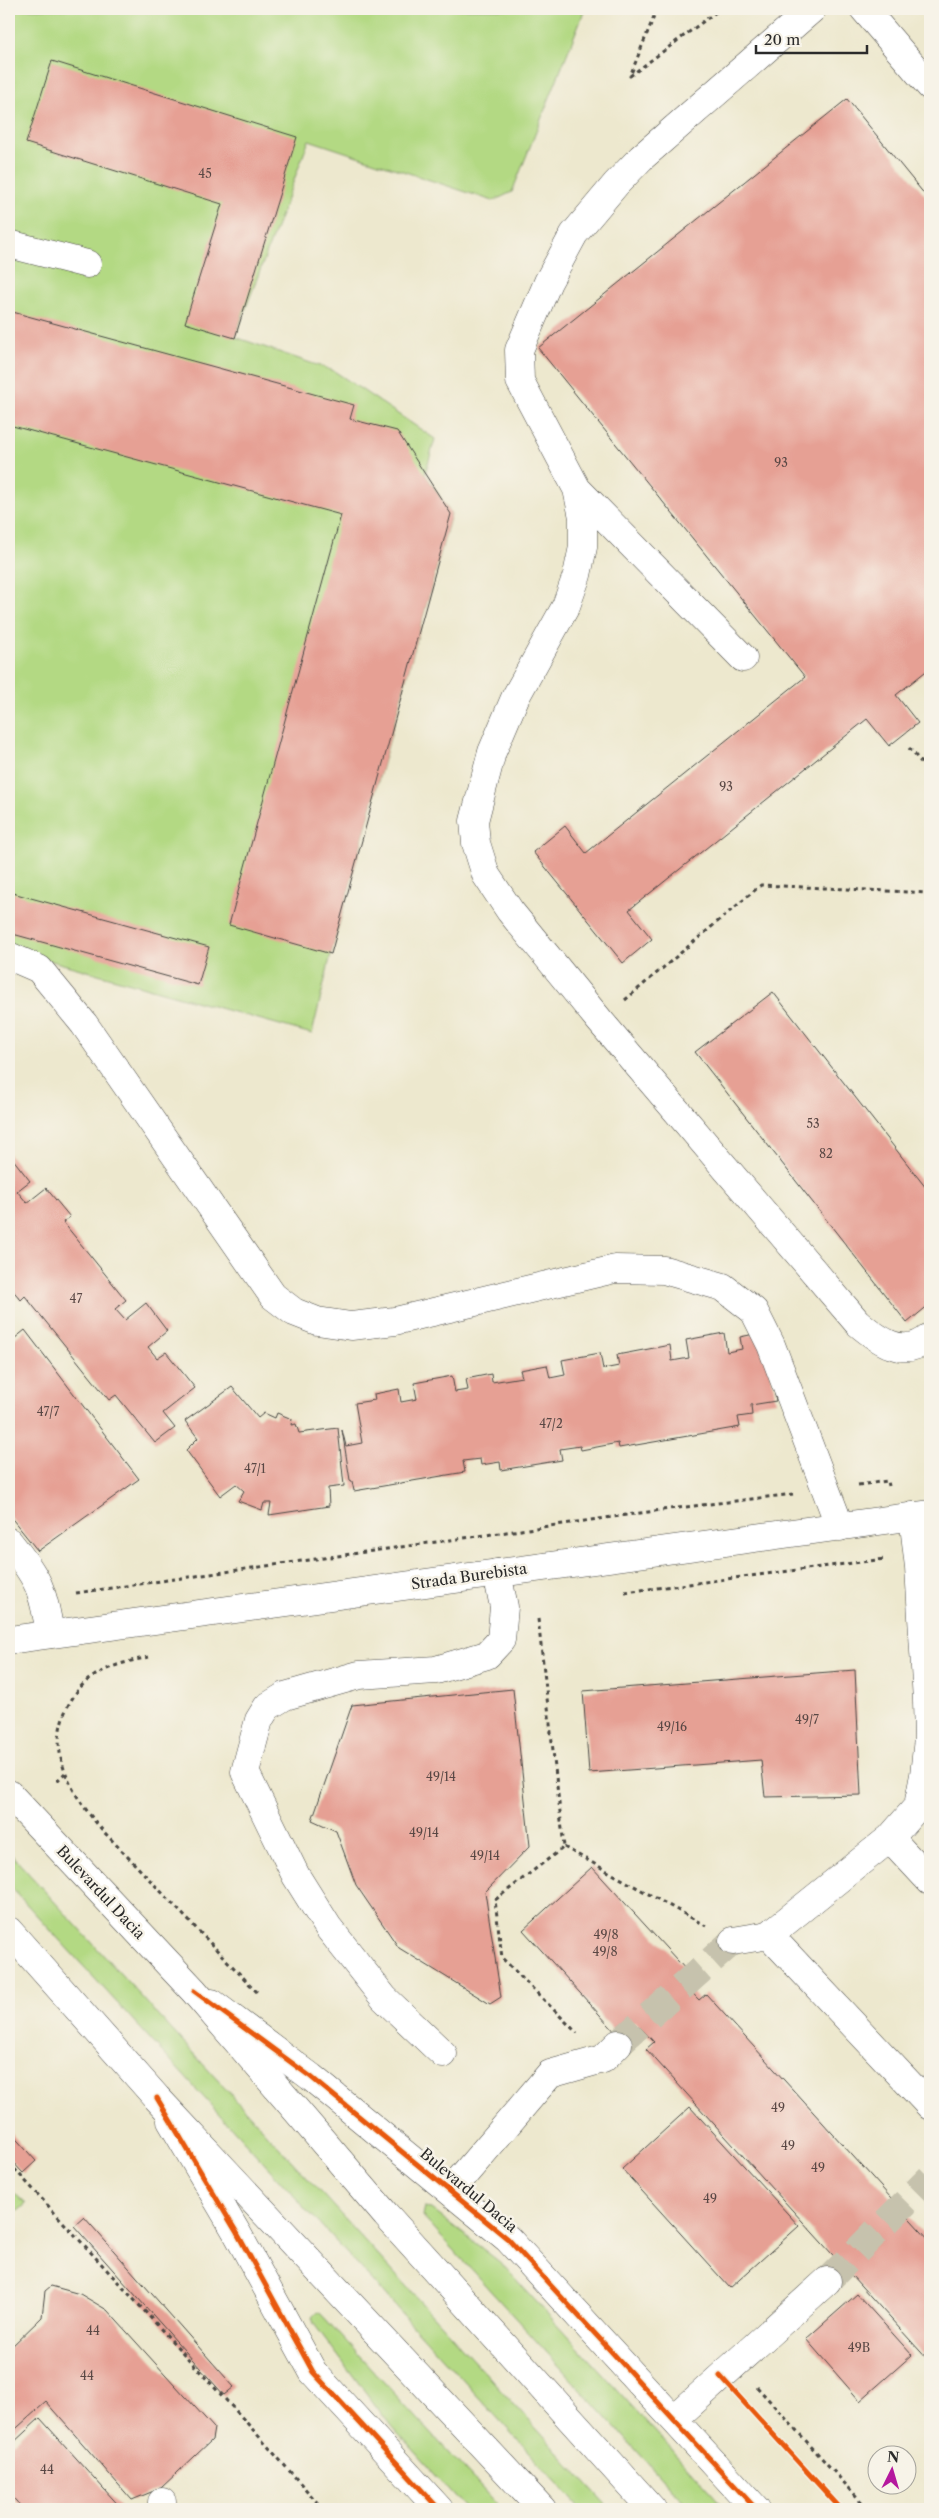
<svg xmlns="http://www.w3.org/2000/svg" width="939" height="2518" font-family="'Libre Caslon Text',serif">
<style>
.green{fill:#b3d983;stroke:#6f8257}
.building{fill:#e6a094}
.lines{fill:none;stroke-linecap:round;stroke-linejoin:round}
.minor-tunnel{stroke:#c6c2ad;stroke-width:28;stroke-dasharray:28 14;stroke-linecap:butt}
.minor-casing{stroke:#484743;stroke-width:29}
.major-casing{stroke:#484743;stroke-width:29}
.path{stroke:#484743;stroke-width:3;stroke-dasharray:4 4;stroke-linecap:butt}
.minor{stroke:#fff;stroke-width:28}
.major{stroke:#fff;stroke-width:28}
.cycleway-casing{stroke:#f7f3e8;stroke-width:8}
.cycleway{stroke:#e8590c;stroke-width:5}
.labels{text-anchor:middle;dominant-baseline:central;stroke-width:5;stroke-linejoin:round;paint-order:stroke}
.number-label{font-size:12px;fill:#5a4845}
.street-label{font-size:15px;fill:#2b2b2b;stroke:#f7f3e8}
</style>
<rect width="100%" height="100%" fill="#f7f3e8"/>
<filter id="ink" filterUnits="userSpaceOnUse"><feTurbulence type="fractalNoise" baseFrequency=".02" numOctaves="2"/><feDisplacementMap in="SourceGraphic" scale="10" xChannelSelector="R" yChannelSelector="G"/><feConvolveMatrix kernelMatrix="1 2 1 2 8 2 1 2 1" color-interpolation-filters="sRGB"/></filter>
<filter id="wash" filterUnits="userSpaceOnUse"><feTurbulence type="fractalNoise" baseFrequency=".0096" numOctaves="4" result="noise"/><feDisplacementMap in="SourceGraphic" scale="20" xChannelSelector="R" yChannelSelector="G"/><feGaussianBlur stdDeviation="1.12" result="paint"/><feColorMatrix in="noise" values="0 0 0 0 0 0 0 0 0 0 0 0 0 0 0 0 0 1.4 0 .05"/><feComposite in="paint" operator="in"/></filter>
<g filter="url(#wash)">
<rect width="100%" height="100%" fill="#ede8ce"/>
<path class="green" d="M9,9H585L512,192L493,201L309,140L235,337L334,371L435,439L425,474L451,514L331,954L312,1034L9,949Z
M9,1852L610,2509H581L9,1885Z
M9,2188L26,2204L9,2219Z
M424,2208L431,2209L501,2263L726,2509H690L422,2216Z
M317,2312L321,2314L501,2509H466L391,2426L314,2324L312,2317Z"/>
<g id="blocks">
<path class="building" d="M52,61L297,137L235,338L185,323L222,204L26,143Z
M847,99L930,201V668L896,695L918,723L889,746L867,719L629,910L652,939L623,963L533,852L565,826L586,853L805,677L538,348Z
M9,311L354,405L350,419L397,431L451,514L331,954L229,925L341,515L9,425Z
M9,892L209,947L198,985L9,933Z
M773,992L930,1193V1304L907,1323L695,1052Z
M9,1154L30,1181L17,1191L27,1203L46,1188L70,1217L63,1222L126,1300L115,1309L125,1320L146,1303L167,1331L148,1347L157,1358L166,1352L195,1388L163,1413L175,1428L155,1443L116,1395L109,1400L25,1296L21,1300L9,1286Z
M25,1330L139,1479L38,1551L9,1515V1343Z
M764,1332L776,1401L751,1405L752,1415L738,1417L740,1427L619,1448L618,1443L581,1450L580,1446L560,1449L562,1460L501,1470L500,1462L481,1465L480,1459L463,1461L465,1472L354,1491L352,1481L350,1480L342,1430L346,1446L362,1443L355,1403L375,1400L374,1394L399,1389L401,1402L417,1399L414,1383L452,1376L455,1392L468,1390L466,1379L491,1374L492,1382L522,1377L520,1370L547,1365L550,1378L565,1375L562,1360L600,1353L603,1369L619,1366L617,1355L670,1345L672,1361L689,1358L686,1340L724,1333L727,1352L742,1349L740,1337Z
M232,1387L258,1418L264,1413L275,1418L277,1413L292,1419L291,1425L296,1424L299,1433L338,1428L344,1486L328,1488L329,1506L269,1515L271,1503H264L262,1510L238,1501L244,1491L236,1484L220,1496L186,1450L198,1438L185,1421Z
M855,1670L861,1795L765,1797L761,1760L589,1773L583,1691Z
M513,1689L530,1846L485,1892L501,1997L490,2004L399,1948L356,1885L336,1831L312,1820L352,1705Z
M592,1867L688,1972L680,1980L699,2000L706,1994L930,2241V2362L646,2049L654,2042L634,2021L618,2035L523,1930Z
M690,2107L799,2226L730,2288L622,2169Z
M9,2131L36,2161L23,2173L9,2158Z
M84,2217L234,2387L224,2395L74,2226Z
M51,2286L80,2294L107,2310L214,2428L212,2440L161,2488L132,2500L46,2402L9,2435V2349L42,2317L45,2291Z
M857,2294L912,2355L860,2401L806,2339Z
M40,2418L122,2509H23L9,2493V2441L12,2444Z"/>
</g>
</g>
<g filter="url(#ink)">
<use href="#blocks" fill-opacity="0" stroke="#484743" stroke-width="1"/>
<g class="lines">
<path class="minor-tunnel" d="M618,2044L733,1941
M827,2281L930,2178"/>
<defs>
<path id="minor" d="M812,9L641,158L616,184L574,234L548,282L519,350L520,381L577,489L583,517V547L577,575L566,606L515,698L492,752L474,821L476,843L486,875L510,911L600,1021L857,1322C878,1340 904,1360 930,1337
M864,9L930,86
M9,244L87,264
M577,489L743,658
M9,956L39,969L84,1024L273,1296L294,1312L317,1321L351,1326L395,1321L615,1269L664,1270L723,1287L754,1311L771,1345L840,1527
M913,1516L919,1567L927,1701L928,1739L924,1775L918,1806L890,1838L769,1935L930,2106
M9,1542C38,1578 43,1588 50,1634
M890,1838L930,1881
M733,1941L769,1935
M212,2003L311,2077L508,2239L756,2509
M443,2054L384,1998L328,1927L296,1876L245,1772L259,1720L267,1707L285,1696L359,1675L436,1670L487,1655L501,1640L504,1607L497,1573
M171,2121L237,2233L313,2372L439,2509
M451,2190L550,2074L603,2059L618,2044
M674,2419L827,2281
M162,2509V2502"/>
<path id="major" d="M9,1640L930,1514
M9,1794L194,1991L386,2215L652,2509
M9,1931L157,2098L542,2509"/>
</defs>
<use href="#minor" class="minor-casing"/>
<use href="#major" class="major-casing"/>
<path class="path" d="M657,9L630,76L720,9
M909,748L926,768L930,806
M625,1000L761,885L930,893
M858,1485L888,1481L889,1486
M625,1592L884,1559
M76,1593L669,1509L793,1494
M538,1619L564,1847L495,1900L502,1958L577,2033
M149,1657C130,1661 111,1665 94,1676C82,1683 76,1692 69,1704C43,1751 73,1796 104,1832L257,1992
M57,1781L65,1773
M564,1847L706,1926
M9,2163L247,2423L323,2509
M757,2387L868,2509"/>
<use href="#minor" class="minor"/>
<use href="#major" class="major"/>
<defs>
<path id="cycleway" d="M194,1991L311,2077L508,2239L756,2509
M157,2098L237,2233L313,2372L439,2509
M720,2376L841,2509"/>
</defs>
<use href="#cycleway" class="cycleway-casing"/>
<use href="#cycleway" class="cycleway"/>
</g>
</g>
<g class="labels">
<g class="number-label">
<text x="205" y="173">45</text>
<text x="781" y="462">93</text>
<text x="726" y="786">93</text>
<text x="813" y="1123">53</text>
<text x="826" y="1153">82</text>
<text x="76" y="1298">47</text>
<text x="48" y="1411">47/7</text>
<text x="551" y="1423">47/2</text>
<text x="255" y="1468">47/1</text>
<text x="807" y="1719">49/7</text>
<text x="672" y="1726">49/16</text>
<text x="441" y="1776">49/14</text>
<text x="424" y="1832">49/14</text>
<text x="485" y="1855">49/14</text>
<text x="606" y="1934">49/8</text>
<text x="605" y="1951">49/8</text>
<text x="778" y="2107">49</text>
<text x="788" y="2145">49</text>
<text x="818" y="2167">49</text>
<text x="710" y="2198">49</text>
<text x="93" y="2330">44</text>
<text x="859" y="2347">49B</text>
<text x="87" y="2375">44</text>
<text x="47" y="2469">44</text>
</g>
<g class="street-label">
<text transform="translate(469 1576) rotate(-8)">Strada Burebista</text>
<text transform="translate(101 1892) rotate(47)">Bulevardul Dacia</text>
<text transform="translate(469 2190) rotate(40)">Bulevardul Dacia</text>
</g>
</g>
<rect width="939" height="2518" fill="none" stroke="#f7f3e8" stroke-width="30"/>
<g transform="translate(892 2470) rotate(5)"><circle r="24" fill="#f7f3e8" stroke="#a5a39c"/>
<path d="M0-4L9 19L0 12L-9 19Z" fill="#b5179e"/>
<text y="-8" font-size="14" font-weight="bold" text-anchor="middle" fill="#2b2b2b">N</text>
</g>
<path d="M756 45v8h111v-8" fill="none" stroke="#2b2b2b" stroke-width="2.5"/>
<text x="764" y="45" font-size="15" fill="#2b2b2b" stroke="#f7f3e8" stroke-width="4" paint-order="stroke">20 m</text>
</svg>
